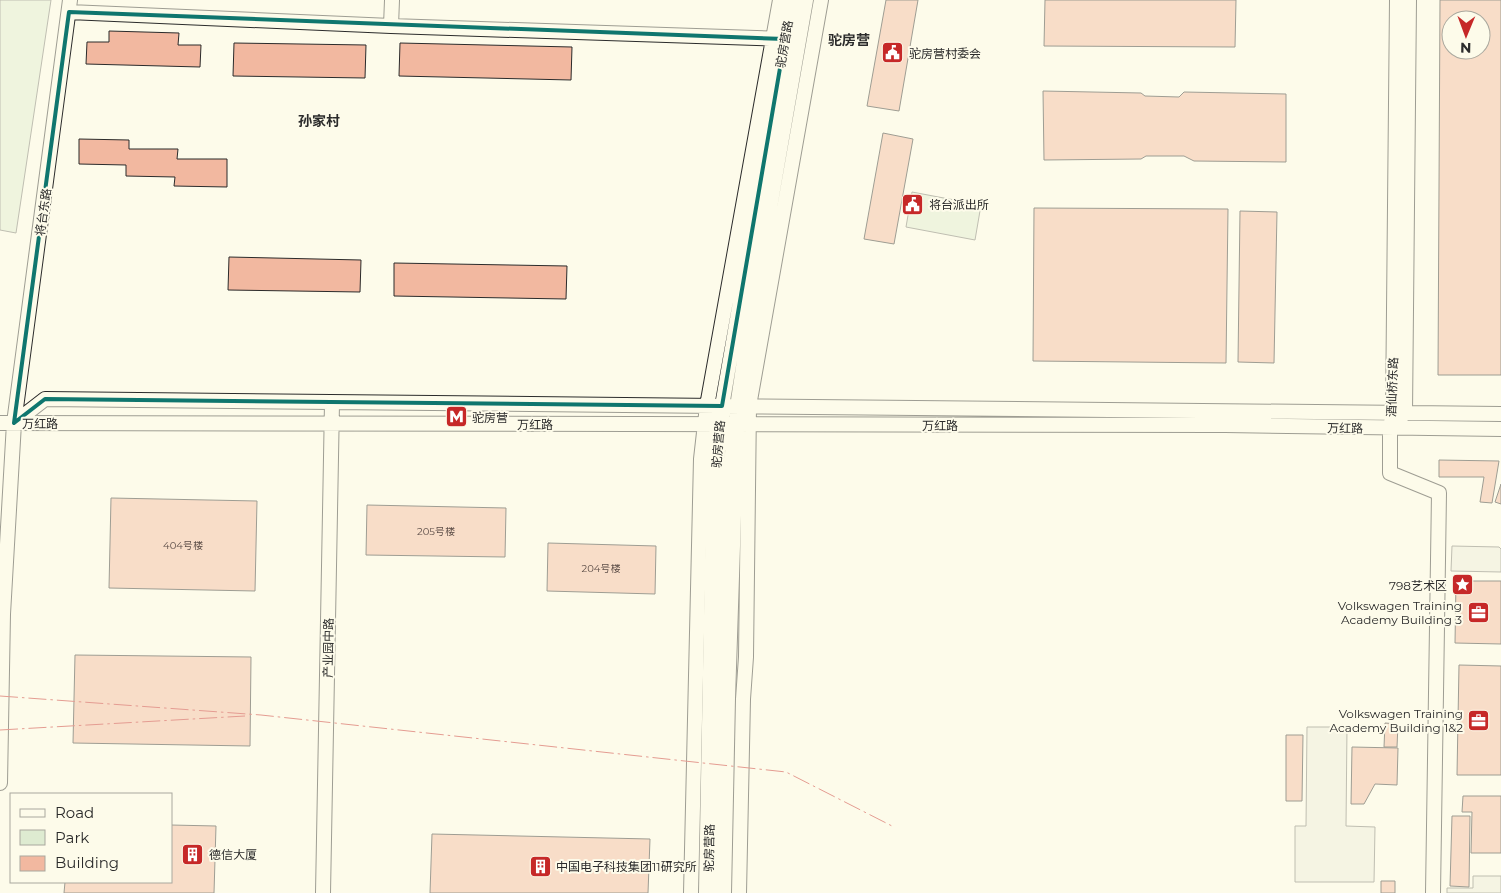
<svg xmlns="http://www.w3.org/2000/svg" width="1501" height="893" font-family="Montserrat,'Noto Sans SC',sans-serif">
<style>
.green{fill:#deebd1;stroke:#74746e}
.parking{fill:#eceadb;stroke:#74746e}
.building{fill:#f2b8a0;stroke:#2b2b2b;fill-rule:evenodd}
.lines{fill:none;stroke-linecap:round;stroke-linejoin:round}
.minor-casing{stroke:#2b2b2b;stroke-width:16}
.major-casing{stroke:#2b2b2b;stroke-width:20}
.minor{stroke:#fdfbea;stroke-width:14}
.major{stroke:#fdfbea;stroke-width:18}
.power{stroke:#c62828;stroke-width:1;stroke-dasharray:18 4 2.5 4;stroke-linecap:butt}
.marked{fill:none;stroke:#0f766e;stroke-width:4;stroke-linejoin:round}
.labels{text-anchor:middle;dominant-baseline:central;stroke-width:4;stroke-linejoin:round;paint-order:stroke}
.number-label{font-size:10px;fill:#5d4e48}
.street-label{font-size:12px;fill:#2b2b2b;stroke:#fdfbea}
.poi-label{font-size:12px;fill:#2b2b2b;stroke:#fdfbea;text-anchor:start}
.neighbourhood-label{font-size:14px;font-weight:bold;fill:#2b2b2b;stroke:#fdfbea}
</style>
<rect width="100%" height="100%" fill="#fdfbea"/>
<path class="green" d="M0,0H51L16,233L0,230Z
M912,192L981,205L975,240L906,227Z"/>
<path class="parking" d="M1452,546L1499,547L1501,549V572L1451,571Z
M1307,727H1347L1346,826L1375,827L1374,882H1295V826H1306Z
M1473,876H1501V893H1447V888H1473Z"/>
<path class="building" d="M886,0H918L899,111L867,106Z
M1045,0H1236L1235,47L1044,46Z
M1440,0H1501V375H1438ZM1451,20H1481V50H1451Z
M109,31L179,33L178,45H201L200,67L86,64L87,42H109Z
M234,43L366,45L365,78L233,76Z
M400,43L572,47L571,80L399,76Z
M1043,91L1141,93L1145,96L1179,97L1184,92L1286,94V162L1194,161L1184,156H1146L1141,159L1044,160Z
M883,133L913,139L894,244L864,239Z
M79,139L129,140V149H178L177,159H227V187L174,186L175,177L126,176V165L79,164Z
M1034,208L1228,209L1226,363L1033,361Z
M1240,211L1277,212L1274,363L1238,362Z
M229,257L361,260L360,292L228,290Z
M394,263L567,266L566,299L394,296Z
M1439,460L1499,461L1492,503L1480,502L1484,477H1439Z
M1501,484V504L1495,502Z
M111,498L257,501L255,591L109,588Z
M367,505L506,508L505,557L366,555Z
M548,543L656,546L655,594L547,591Z
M1456,581H1501V644L1455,643Z
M75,655L251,657L250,746L73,743Z
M1459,665L1501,666V775H1457Z
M1385,723L1398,724L1397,747H1384Z
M1286,735H1303L1302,801H1286Z
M1352,747L1398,748L1397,785L1375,784L1364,804H1351Z
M1463,796H1501V853H1471L1472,812H1462Z
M1452,816H1470L1469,887L1450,886Z
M171,825L216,826L214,893H64L65,882H171Z
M432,834L650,839L648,893H430Z
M1381,881H1395V893H1381Z"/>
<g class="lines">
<defs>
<path id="minor" d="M1397,0L1393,413L1390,429V473L1439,493L1433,893
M69,12L391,26L785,39
M391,26L392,0
M722,406L792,0
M736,414L748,334L806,0
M1399,419L1405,413L1409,0
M0,423L1225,425L1501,429
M14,423L45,399L1501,414
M0,783L3,614L14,423L70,0
M323,893L332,403
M691,893L701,459L707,406L780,0
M739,893L743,699L746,657L749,406L821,0"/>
<path id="major" d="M708,893L716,450L722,406
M722,893L726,698L735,424"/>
</defs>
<use href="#minor" class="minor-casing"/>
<use href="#major" class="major-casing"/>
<use href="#minor" class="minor"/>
<use href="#major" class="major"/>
<path class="power" d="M0,696L261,715L786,772L892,826
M0,730L245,716"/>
</g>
<path d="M0 0H1501V893H0ZM69,12L785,39L722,406L45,399L14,423Z" fill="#fdfbea" fill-opacity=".55" fill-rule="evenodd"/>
<path class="marked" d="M69,12L785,39L722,406L45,399L14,423Z"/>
<defs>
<symbol id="civic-square" viewBox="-11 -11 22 22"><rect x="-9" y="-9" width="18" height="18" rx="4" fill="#c62828" stroke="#fdfbea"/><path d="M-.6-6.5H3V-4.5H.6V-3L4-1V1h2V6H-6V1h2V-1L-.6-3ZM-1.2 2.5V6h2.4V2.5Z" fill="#fff"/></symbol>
<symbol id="metro-square" viewBox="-11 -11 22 22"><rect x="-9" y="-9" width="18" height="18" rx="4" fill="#c62828" stroke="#fdfbea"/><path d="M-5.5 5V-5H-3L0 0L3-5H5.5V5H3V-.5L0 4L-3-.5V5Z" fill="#fff"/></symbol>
<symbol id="sight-square" viewBox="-11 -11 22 22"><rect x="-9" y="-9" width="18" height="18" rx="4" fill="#c62828" stroke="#fdfbea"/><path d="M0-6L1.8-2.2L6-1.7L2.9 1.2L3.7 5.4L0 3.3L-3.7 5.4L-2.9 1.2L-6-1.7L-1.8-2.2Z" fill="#fff"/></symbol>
<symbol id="office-square" viewBox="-11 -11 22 22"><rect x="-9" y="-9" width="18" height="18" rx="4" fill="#c62828" stroke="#fdfbea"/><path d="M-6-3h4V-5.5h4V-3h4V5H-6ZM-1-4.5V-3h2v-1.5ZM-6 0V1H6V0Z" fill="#fff"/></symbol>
<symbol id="building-square" viewBox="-11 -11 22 22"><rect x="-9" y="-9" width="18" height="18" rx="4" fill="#c62828" stroke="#fdfbea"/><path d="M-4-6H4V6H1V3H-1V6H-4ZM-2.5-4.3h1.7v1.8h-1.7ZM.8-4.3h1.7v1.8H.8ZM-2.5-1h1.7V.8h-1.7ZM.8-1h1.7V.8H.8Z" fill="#fff"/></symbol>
</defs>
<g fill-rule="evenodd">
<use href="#civic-square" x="880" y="40" width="25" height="25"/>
<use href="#civic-square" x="900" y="192" width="25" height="25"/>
<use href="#metro-square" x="444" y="404" width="25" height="25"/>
<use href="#sight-square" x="1450" y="572" width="25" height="25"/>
<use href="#office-square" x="1466" y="600" width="25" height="25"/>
<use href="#office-square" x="1466" y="708" width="25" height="25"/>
<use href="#building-square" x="180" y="842" width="25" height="25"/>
<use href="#building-square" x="528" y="854" width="25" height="25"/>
</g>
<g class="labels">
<g class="number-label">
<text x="436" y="531">205号楼</text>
<text x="183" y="545">404号楼</text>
<text x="601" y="568">204号楼</text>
</g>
<g class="street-label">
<text transform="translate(784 44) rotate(-80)">驼房营路</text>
<text transform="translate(43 212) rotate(-82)">将台东路</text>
<text transform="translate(1392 387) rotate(-88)">酒仙桥东路</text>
<text x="40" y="423">万红路</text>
<text x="535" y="424">万红路</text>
<text x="940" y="425">万红路</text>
<text transform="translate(1345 428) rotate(1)">万红路</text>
<text transform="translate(718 444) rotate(-85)">驼房营路</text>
<text transform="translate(328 648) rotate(-89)">产业园中路</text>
<text transform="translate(709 848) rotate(-89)">驼房营路</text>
</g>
<g class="poi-label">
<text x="909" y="53">驼房营村委会</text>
<text x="929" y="204">将台派出所</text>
<text x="472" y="417">驼房营</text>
<text x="1447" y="585" text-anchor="end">798艺术区</text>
<text x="1462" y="605" text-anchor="end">Volkswagen Training<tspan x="1462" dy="14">Academy Building 3</tspan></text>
<text x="1463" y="713" text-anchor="end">Volkswagen Training<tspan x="1463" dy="14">Academy Building 1&amp;2</tspan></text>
<text x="209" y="854">德信大厦</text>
<text x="556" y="866">中国电子科技集团11研究所</text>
</g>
<g class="neighbourhood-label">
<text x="849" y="40">驼房营</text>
<text x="319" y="121">孙家村</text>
</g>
</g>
<rect x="10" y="793" width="162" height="90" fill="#fdfbea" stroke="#a9a89e"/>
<rect x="20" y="809" width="25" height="8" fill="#fdfbea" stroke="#a9a89e"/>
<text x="55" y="818" font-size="15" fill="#2b2b2b">Road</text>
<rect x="20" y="830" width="25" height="15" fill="#deebd1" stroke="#a9a89e"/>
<text x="55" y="843" font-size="15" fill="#2b2b2b">Park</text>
<rect x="20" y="856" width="25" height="15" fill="#f2b8a0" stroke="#a9a89e"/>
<text x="55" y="868" font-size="15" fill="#2b2b2b">Building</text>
<g transform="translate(1466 35) rotate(181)"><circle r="24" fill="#fdfbea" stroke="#a9a89e"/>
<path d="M0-4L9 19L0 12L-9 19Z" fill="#c62828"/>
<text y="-8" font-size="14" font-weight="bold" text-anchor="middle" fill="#2b2b2b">N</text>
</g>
</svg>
